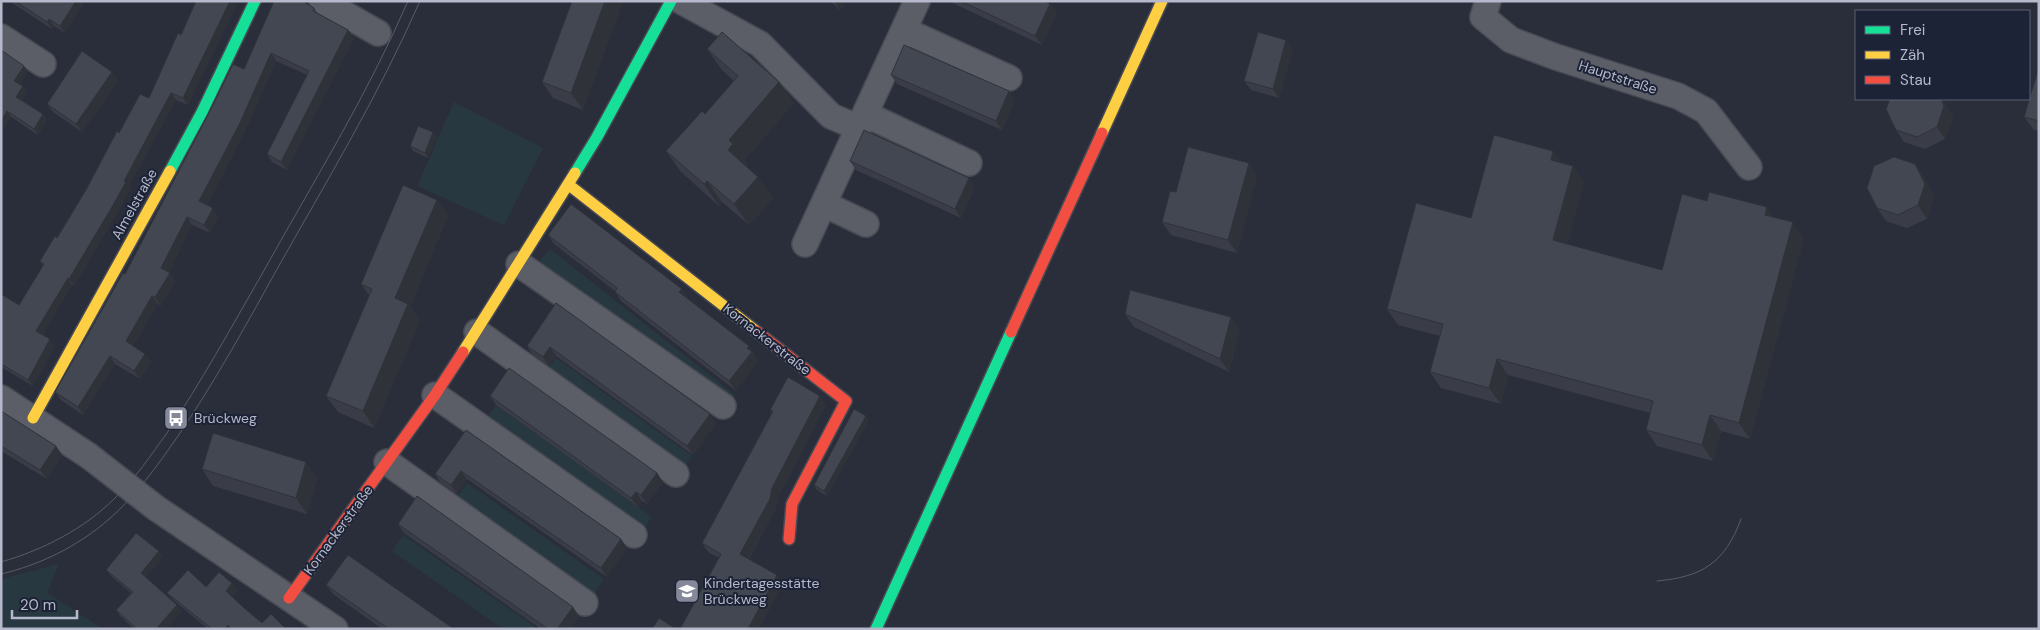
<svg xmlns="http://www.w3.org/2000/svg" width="2040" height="630" font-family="'DM Sans',sans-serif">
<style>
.green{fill:#273841}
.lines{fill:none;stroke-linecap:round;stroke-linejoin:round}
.street-casing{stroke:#474a53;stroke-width:28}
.fast-casing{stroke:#474a53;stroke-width:14}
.slow-casing{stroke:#474a53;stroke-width:14}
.jam-casing{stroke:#474a53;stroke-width:14}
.street{stroke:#5b5e67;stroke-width:25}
.fast{stroke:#16e098;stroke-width:11}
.slow{stroke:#ffcf43;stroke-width:11}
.jam{stroke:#f24e42;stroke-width:11}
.tram{stroke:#595c66;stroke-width:1}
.wall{fill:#3a3d47}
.shaded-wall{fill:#2f3239}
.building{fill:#434752;stroke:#2f3239}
.labels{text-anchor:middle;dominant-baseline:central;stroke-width:4;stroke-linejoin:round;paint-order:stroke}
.street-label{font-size:14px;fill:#b5b9cb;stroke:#1d2336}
.poi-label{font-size:14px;fill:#b5b9cb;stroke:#1d2336;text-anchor:start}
</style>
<rect width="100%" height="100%" fill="#2a2e3b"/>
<path class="green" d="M454,102L543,148L504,225L417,186Z
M550,249L735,395L729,403L538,263Z
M556,358L692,456L680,472L544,374Z
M496,405L652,517L641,533L485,421Z
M467,483L604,579L590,600L452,504Z
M403,535L538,629H503L392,551Z
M59,564L47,593L103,629H1V579Z"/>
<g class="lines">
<defs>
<path id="street" d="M322,1L378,33
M681,1L760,44L831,116L859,128
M1488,1L1483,17L1511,40L1556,57L1678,96L1706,111L1749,167
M904,30L1009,78
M1,37L43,64
M865,114L969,163
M824,204L866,224
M805,244L917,1
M519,264L723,406
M477,332L676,474
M435,395L634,535
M1,398L89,456L156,508L335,629
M387,462L585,603"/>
<path id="fast" d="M170,171L202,112L255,1
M575,173L597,137L671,1
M876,629L1011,332"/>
<path id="slow" d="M1102,133L1162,1
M569,185L756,331
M463,352L575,173
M33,418L170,171"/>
<path id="jam" d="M756,331L846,401L792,504L789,539
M1011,332L1102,133
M289,598L435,395L463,352"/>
</defs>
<use href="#street" class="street-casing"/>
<use href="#fast" class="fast-casing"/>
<use href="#slow" class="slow-casing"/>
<use href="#jam" class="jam-casing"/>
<use href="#street" class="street"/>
<use href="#fast" class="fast"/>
<use href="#slow" class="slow"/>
<use href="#jam" class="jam"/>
<path class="tram" d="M1,562C43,550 84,529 115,498C135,479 151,455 167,433C201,382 231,328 262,274C312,184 367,96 408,1
M1,574C40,565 78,546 108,520C136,496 157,466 178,436C214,383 245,327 276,271C326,182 379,95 420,1
M1657,581C1702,577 1725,563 1741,519"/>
</g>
<path class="wall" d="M9,1H85L65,33L54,26L52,29Z
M196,1H238L188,105L176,100L129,186L131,188L117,213L74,286L72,285L43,334L55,346L33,386L1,367V294L19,305L43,266L40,261L57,238L119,133L149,98L181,35Z
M572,1H623L583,110L553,98L542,82Z
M830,1H847L840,10Z
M948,1H1045L1050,4L1057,13L1042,45Z
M314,8L318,14L348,30L354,38L287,170L272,162L267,154L307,75L276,61L245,131L207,205L218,216L210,233L192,225L169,272L175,281L161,306L158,304L133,346L145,354L151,362L140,379L115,364L83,415L61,400L55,392L125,274L244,69Z
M1286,40L1293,49L1279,98L1251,90L1244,81Z
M707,49L779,82L794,103L744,161L748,165L746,167L758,177L773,198L749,225L722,202L719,206L681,172L666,151L705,114L734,81L722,70Z
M1,50L28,71L20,84L23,86L27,92L22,100L43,114L47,120L38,135L11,117L1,133Z
M2039,67V131L2034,130L2024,117Z
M112,72L118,81L82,132L53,112L47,104Z
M891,75L1009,91L1015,101L1002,130L897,84Z
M1890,99H1943L1953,118L1945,139L1925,149L1904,142L1896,130Z
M433,132L437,137L428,158L413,151L410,146Z
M1553,151L1561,162L1573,166L1584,182L1567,244L1662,270L1707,201L1774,217L1804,238L1750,439L1721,431L1713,461L1657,446L1646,430L1650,413L1508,375L1501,404L1441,388L1430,372L1440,336L1398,325L1387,309L1471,218Z
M850,161L969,178L975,187L961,218L856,170Z
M1249,163L1257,176L1237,253L1171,235L1162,222L1176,192Z
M1915,164L1924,177L1934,197L1927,219L1907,228L1886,221L1877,208Z
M437,200L448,216L410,307L420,321L374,428L338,412L326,396L369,295L361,284Z
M548,235L682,289L688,298L687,299L749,346L755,355L754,356L758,361L736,391L621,301L615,291L554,244Z
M556,303L716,423L693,455L556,356L549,366L532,354L527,346Z
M1125,314L1240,330L1229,372L1134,327Z
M490,396L657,473L663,482L647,504L642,501L638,507L496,405Z
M826,405L778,497L776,508L749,559L777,575L783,584L719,558L708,552L702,543L772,413L770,410Z
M1,411L56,446L62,455L47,479L1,451Z
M869,420L827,496L817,490L814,485Z
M466,430L621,539L627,548L607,577L467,479L457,494L441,483L435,474Z
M202,469L318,478L307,514L213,486Z
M398,524L579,616L570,629H541L404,533Z
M163,557L146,577L177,605L182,611L166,629H134L120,616L116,610L131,593L111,576L106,570Z
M232,583L237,590L232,597L243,607L262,623L286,629H208L173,600L167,593Z
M326,585L454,629H382L333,594Z"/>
<path class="shaded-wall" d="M76,1H85L65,33L60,26Z
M230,1H238L188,105L183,98Z
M605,1H623L583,110L571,93Z
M834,1H847L840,10Z
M1050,4L1057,13L1042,45L1035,36Z
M49,19L54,26L52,29L47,22Z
M348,30L354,38L287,170L281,162Z
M1286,40L1293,49L1279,98L1273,89Z
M271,53L276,61L245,131L205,209L199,201Z
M24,66L28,71L18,86L14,81Z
M112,72L118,81L82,132L76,124Z
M779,82L794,103L744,161L748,165L743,172L728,150L729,140Z
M23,86L27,92L20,102L16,97Z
M1009,91L1015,101L1002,130L996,121Z
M171,93L176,100L129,186L131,188L117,213L74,286L69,279L124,181Z
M1941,99H1943L1953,118L1945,139L1937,127Z
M7,111L11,117L1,133V121Z
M43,114L47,120L38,135L34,129Z
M433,132L437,137L428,158L425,153Z
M1553,151L1564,167L1551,160Z
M1249,163L1257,176L1237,253L1228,240Z
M1915,164L1924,177L1934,197L1927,219L1918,205Z
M1573,166L1584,182L1564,256L1553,240Z
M758,177L773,198L749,225L734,204Z
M969,178L975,187L961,218L955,209Z
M707,181L722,202L719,206L704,184Z
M437,200L448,216L410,307L420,321L374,428L363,411L395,298Z
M1767,207L1778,223L1765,215Z
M213,208L218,216L210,233L204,225Z
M187,217L192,225L167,276L161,268Z
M1793,222L1804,238L1750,439L1739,423Z
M170,273L175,281L161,306L155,297Z
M68,278L72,285L41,337L36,331Z
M682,289L688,298L685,301L679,292Z
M152,296L158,304L131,349L126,341Z
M1231,317L1240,330L1229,372L1220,359Z
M50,339L55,346L33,386L28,380Z
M749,346L755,355L754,356L758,361L736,391L729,381Z
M550,347L556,356L549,366L543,357Z
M145,354L151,362L140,379L134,371Z
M110,356L115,364L83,415L78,407Z
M1497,359L1508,375L1501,404L1489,388Z
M820,396L826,405L778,497L776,508L746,563L740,554L772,488Z
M710,414L716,423L693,455L687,446Z
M1710,415L1721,431L1713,461L1702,445Z
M866,416L869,420L827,496L824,491Z
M56,446L62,455L47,479L40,470Z
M306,462L318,478L307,514L296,498Z
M461,471L467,479L457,494L451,485Z
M657,473L663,482L647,504L641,495Z
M636,492L642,501L638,507L631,498Z
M621,539L627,548L607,577L601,568Z
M159,551L163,557L145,579L141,573Z
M777,575L783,584L759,629H748Z
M232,583L237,590L231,598L226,591Z
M177,605L182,611L166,629H156Z
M573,607L579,616L570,629H557Z
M228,625L231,629H225Z"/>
<path class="building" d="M15,1H76L60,26L49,19L47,22Z
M196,1H230L183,98L171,93L124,181L126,182L112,207L69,279L68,278L36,331L50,339L28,380L1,364V294L19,305L44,264L40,261L55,236L57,238L86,190L117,131L119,133L140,94L149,98L178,33L181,35Z
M274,1H303L314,8L313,11L348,30L281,162L267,154L309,71L271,53L240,123L199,201L213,208L204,225L187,217L161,268L170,273L155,297L152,296L126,341L145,354L134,371L110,356L78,407L55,392L123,273L125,274L210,111L233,64L244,69Z
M572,1H605L571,93L542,82Z
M961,1H1045L1050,4L1035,36Z
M722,32L779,82L729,140L733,144L728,150L758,177L734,204L707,181L704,184L666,151L702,111L705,114L738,76L707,49Z
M1258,32L1286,40L1273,89L1244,81Z
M904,45L1009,91L996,121L891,75Z
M1,50L24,66L14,81L23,86L16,97L43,114L34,129L7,111L1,121Z
M82,51L112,72L76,124L47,104Z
M2039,67V121L2024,117Z
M1890,99H1941L1944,106L1937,127L1917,137L1896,130L1886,109Z
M418,126L433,132L425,153L410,146Z
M864,130L969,178L955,209L850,161Z
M1494,135L1553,151L1551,160L1573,166L1553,240L1662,270L1682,194L1707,201L1709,192L1767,207L1765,215L1793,222L1739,423L1710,415L1702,445L1646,430L1653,401L1497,359L1489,388L1430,372L1443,324L1387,309L1416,203L1471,218Z
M1188,147L1249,163L1228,240L1162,222L1170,191L1176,192Z
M1894,157L1915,164L1925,184L1918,205L1898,215L1877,208L1867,188L1874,166Z
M403,185L437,200L395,298L408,304L363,411L326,396L372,289L361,284Z
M571,204L682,289L679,292L749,346L747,348L752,352L729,381L615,292L617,288L548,235Z
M1130,290L1231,317L1220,359L1125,314Z
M556,303L710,414L687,446L550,347L543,357L527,346Z
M509,368L657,473L641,495L636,492L631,498L490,396Z
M788,377L820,396L772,488L770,499L740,554L777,575L748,629H680L721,554L702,543L773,411L770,410Z
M854,409L866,416L824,491L814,485Z
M1,411L56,446L40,470L1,446Z
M466,430L621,539L601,568L461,471L451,485L435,474Z
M213,433L306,462L296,498L202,469Z
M417,496L573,607L557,629H548L398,524Z
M136,533L159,551L141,573L177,605L156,629H137L116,610L133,592L106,570Z
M348,555L454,629H389L326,585Z
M188,570L206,587L219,572L232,583L226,591L243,607L262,623L271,614L286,629H232L228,625L225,629H212L167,593Z
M659,618L676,629H652Z"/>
<defs>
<symbol id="bus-square" viewBox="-11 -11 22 22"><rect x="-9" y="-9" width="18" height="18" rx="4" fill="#848899" stroke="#1d2336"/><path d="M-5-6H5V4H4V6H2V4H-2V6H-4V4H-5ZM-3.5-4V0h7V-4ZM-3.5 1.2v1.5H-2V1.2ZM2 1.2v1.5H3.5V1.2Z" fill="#fff"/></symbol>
<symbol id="school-square" viewBox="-11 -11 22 22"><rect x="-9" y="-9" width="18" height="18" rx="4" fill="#848899" stroke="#1d2336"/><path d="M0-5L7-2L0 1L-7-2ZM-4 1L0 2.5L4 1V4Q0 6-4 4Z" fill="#fff"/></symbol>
</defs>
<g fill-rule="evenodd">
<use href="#bus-square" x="162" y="404" width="28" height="28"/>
<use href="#school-square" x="673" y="577" width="28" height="28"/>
</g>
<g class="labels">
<g class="street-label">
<text transform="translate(1618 77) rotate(18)">Hauptstraße</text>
<text transform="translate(134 204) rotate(-61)">Almelstraße</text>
<text transform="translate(767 339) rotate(38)">Kornackerstraße</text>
<text transform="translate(338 530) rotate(-54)">Kornackerstraße</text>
</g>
<g class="poi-label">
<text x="194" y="418">Brückweg</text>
<text x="704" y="583">Kindertagesstätte<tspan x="704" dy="16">Brückweg</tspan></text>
</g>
</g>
<rect width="2040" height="630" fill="none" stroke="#b5b9cb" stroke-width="5"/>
<rect x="1855" y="10" width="175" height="90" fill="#1d2336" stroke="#5a5f72"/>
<rect x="1865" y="26" width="25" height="8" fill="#16e098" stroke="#5a5f72"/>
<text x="1900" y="35" font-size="15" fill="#b5b9cb">Frei</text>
<rect x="1865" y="51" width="25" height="8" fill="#ffcf43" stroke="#5a5f72"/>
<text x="1900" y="60" font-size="15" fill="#b5b9cb">Zäh</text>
<rect x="1865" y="76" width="25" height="8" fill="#f24e42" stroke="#5a5f72"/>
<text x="1900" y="85" font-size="15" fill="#b5b9cb">Stau</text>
<path d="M12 610v8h65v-8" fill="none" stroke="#b5b9cb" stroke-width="2.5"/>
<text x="20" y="610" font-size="15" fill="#b5b9cb" stroke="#1d2336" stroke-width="4" paint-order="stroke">20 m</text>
</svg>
